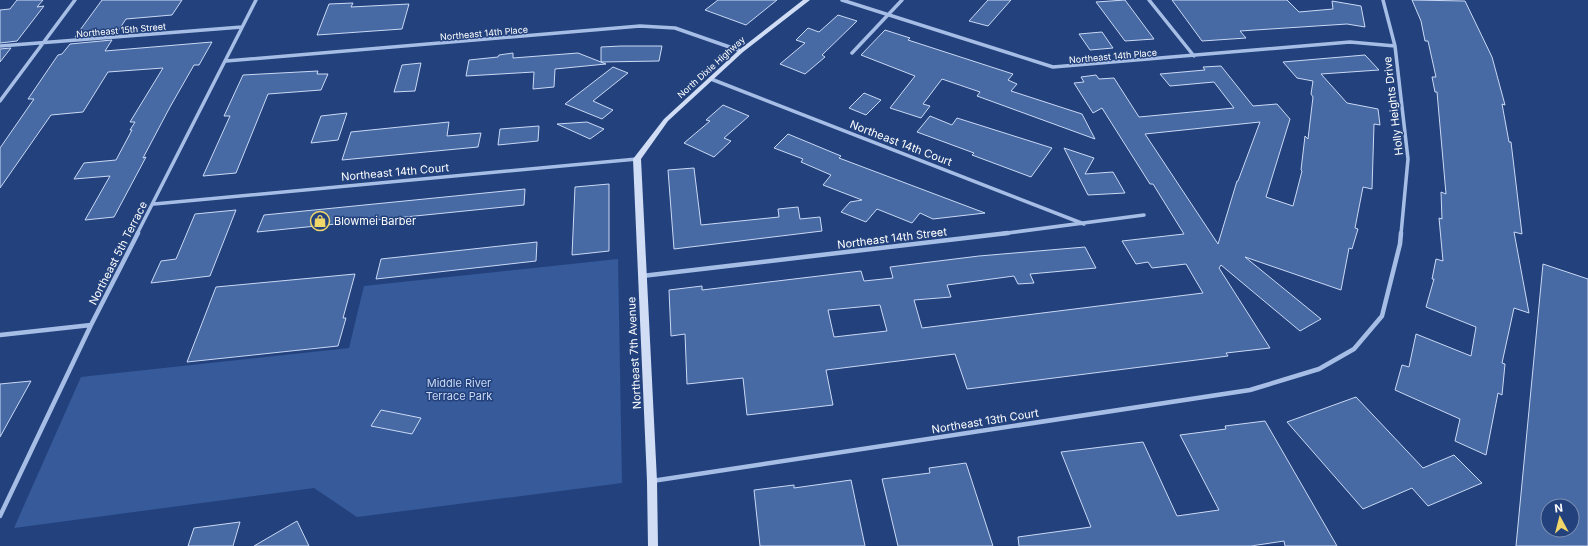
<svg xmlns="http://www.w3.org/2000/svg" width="1588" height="546" font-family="Inter,sans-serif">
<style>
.green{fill:#365a9a}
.building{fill:#4769a4;stroke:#cad9f5;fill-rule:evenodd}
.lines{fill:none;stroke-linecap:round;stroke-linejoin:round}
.street-far1{stroke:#a6bee6;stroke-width:3.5}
.street{stroke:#a6bee6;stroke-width:4.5}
.secondary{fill:#d0ddf5;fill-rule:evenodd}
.labels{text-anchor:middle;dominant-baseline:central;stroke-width:3;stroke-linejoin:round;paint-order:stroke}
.far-street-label{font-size:9px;fill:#fff;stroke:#23427d}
.street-label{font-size:11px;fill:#fff;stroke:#23427d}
.poi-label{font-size:11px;fill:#fff;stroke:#23427d;text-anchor:start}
.park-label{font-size:11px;fill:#cad9f5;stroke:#23427d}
</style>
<rect width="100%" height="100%" fill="#23427d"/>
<path class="green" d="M618,259L622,483L357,517L314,488L14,528L81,377L349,348L364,286Z"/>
<path class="building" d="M17,0H43L37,7L44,6L17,41L0,43V10L10,9Z
M102,0H182L172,15L126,19L116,34L75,37Z
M718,0H777L746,25L705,10Z
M988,0H1011L988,26L969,21Z
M1125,0L1154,39L1125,41L1096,2Z
M1172,0H1287L1299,12L1333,9L1332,1L1361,6L1365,27L1347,24L1240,31L1246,38L1202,41Z
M1412,0L1465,1L1492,57L1505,105L1502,104L1509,142H1511L1522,234L1514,232L1529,313L1514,308L1502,363L1505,364L1502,395L1498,393L1486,455L1455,441L1460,419L1395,390L1402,365L1409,367L1416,334L1471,356L1476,327L1426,307L1434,279H1432L1436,259L1443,261L1439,218L1442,219L1441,192L1446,194L1437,92H1435L1432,77H1436L1428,41H1425L1421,21Z
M353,3L351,7L409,4L402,29L317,35L329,4Z
M838,15L857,21L822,55L825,57L805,74L780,64L805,43L796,40L808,28L819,32Z
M885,30L910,38L908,40L1013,74L1008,80L1017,84L1011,91L1082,114L1095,139L977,96L980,92L942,79L923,104L930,106L921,118L890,108L915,76L861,55Z
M1102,32L1113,48L1090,50L1079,34Z
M112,40L105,51L212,42L199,65H194L170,107L143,158L146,157L114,217L85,220L110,176L74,179L84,163L116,160L132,130H130L135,122H130L163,68L108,72L83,112L51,115L0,188V148L34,99H28L58,55L62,54L70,44Z
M621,46H662L659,61L601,62V47Z
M11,48L0,62V49Z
M513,53V58L578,53L606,64L555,69L554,87L533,89L534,72L466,76L469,60L498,57L499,55Z
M1365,55L1379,70L1321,74L1347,103L1378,109L1380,125L1374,124L1372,189L1363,187L1355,228L1358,229L1352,249L1349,248L1341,290L1245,257L1321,319L1300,331L1221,265L1219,268L1270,348L1226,353L1228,356L967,389L955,354L826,370L833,405L747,415L743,378L687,384L685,334L671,336L669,290L702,286V290L861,271L864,281L893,278L890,267L979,256L1085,247L1096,268L1030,274L1034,283L1018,284L1014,276L947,285L951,297L914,300L922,328L1203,293L1186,264L1152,268L1148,262L1136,264L1122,241L1184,234L1153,184H1150L1102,108L1093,113L1074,83L1084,82L1081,77L1096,75L1099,79L1114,78L1139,117L1234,108L1214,82L1170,86L1160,74L1205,70L1203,67L1221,66L1253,106L1277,104L1290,119L1266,197L1293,206L1302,171L1301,170L1305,136L1308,139L1313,97L1311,94L1313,81L1297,78L1283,62ZM1260,122L1238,181H1237L1218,244L1145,134ZM880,305L887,331L834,337L828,310Z
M421,63L415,91L394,92L402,65Z
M613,67L628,73L593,101L613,110L602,119L565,104Z
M318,71L317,74H328L321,90L268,94L236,173L203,176L230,116H224L243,75Z
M864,93L881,100L866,115L849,108Z
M723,105L749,116L724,138L731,141L714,157L684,143L710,121L706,120Z
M347,113L338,140L311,143L321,116Z
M930,116L952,125L957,118L1052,148L1031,177L972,155L974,153L917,132Z
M449,122L447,136L481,133L478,147L342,160L351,132Z
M587,122L604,129L590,139L557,124Z
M539,126L538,141L498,145L500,129Z
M788,134L841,156L839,158L985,213L933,219L920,213L912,223L877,209L866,222L841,212L850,202L862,200L823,185L831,175L801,162L803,159L774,148Z
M1064,148L1094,158L1085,174L1113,172L1125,193L1088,195Z
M694,168L701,225L779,217L778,209L798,207L800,219L820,217L822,231L674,249L668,170Z
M609,184V251L572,255L575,187Z
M525,189L524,205L257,232L264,215Z
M236,210L210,276L151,283L161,261L176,259L195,214Z
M537,242L536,261L376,279L381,259Z
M1543,264L1588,279V546H1516ZM1548,506H1572V530H1548Z
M355,274L343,318H346L338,346L187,362L216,287Z
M31,381L0,437V384Z
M1356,397L1423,468L1454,455L1482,483L1428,506L1412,488L1363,509L1287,422Z
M381,410L421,418L412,434L371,426Z
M1265,421L1337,546H1285L1284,541L1251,546H1019L1018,537L1091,527L1061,452L1143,442L1177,516L1219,510L1180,435L1226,429L1225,426Z
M966,463L993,546H898L882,479L930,473L929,468Z
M851,480L865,546H760L754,490L794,485V488Z
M297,521L309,546H254Z
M240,522L233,546H188L194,528Z"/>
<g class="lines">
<path class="street-far1" d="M842,0L1053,67L1350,42L1395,46
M1149,0L1194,56
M1383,0L1395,46L1408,159L1401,234
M0,46L242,27
M852,53L902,0
M226,61L640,26L675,28L741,51
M711,79L1084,224
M0,101L75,0
M154,204L637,159
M137,234L256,0
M1000,234L1144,215"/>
<path class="street" d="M642,276L1008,233
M0,335L91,325
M652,481L1250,390L1319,369L1354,349L1382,316L1400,244L1401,233
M0,516L91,325L138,233"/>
<path class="secondary" d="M803,0H810L743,52L668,121L641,159L657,481L658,546H648L647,481L633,159L664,119L739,50Z"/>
</g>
<defs>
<symbol id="shop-ring" viewBox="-11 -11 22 22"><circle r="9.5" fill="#23427d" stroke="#f1d669" stroke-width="1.5"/><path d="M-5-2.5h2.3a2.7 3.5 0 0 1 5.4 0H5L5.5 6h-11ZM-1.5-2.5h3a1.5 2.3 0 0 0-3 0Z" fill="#f1d669"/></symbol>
</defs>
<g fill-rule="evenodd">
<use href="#shop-ring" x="309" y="210" width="22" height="22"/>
</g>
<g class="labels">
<g class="far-street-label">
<text transform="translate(121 30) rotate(-5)">Northeast 15th Street</text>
<text transform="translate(484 33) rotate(-5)">Northeast 14th Place</text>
<text transform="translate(1113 56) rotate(-5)">Northeast 14th Place</text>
<text transform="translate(711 67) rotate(-42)">North Dixie Highway</text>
</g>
<g class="street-label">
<text transform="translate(1393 106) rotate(-97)">Holly Heights Drive</text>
<text transform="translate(901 143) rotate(21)">Northeast 14th Court</text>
<text transform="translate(395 172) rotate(-5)">Northeast 14th Court</text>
<text transform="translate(892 238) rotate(-7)">Northeast 14th Street</text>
<text transform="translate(118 253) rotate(-63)">Northeast 5th Terrace</text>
<text transform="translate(634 353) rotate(-93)">Northeast 7th Avenue</text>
<text transform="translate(985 421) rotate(-9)">Northeast 13th Court</text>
</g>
<g class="poi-label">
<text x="334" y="221">Blowmei Barber</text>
</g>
<g class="park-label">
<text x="459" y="383">Middle River<tspan x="459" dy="13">Terrace Park</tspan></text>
</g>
</g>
<g transform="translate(1560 518) rotate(353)"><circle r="19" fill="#23427d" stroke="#7b8eb1"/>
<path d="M0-3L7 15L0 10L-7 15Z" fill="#f1d669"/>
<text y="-6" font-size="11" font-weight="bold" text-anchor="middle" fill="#ffffff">N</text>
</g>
</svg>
